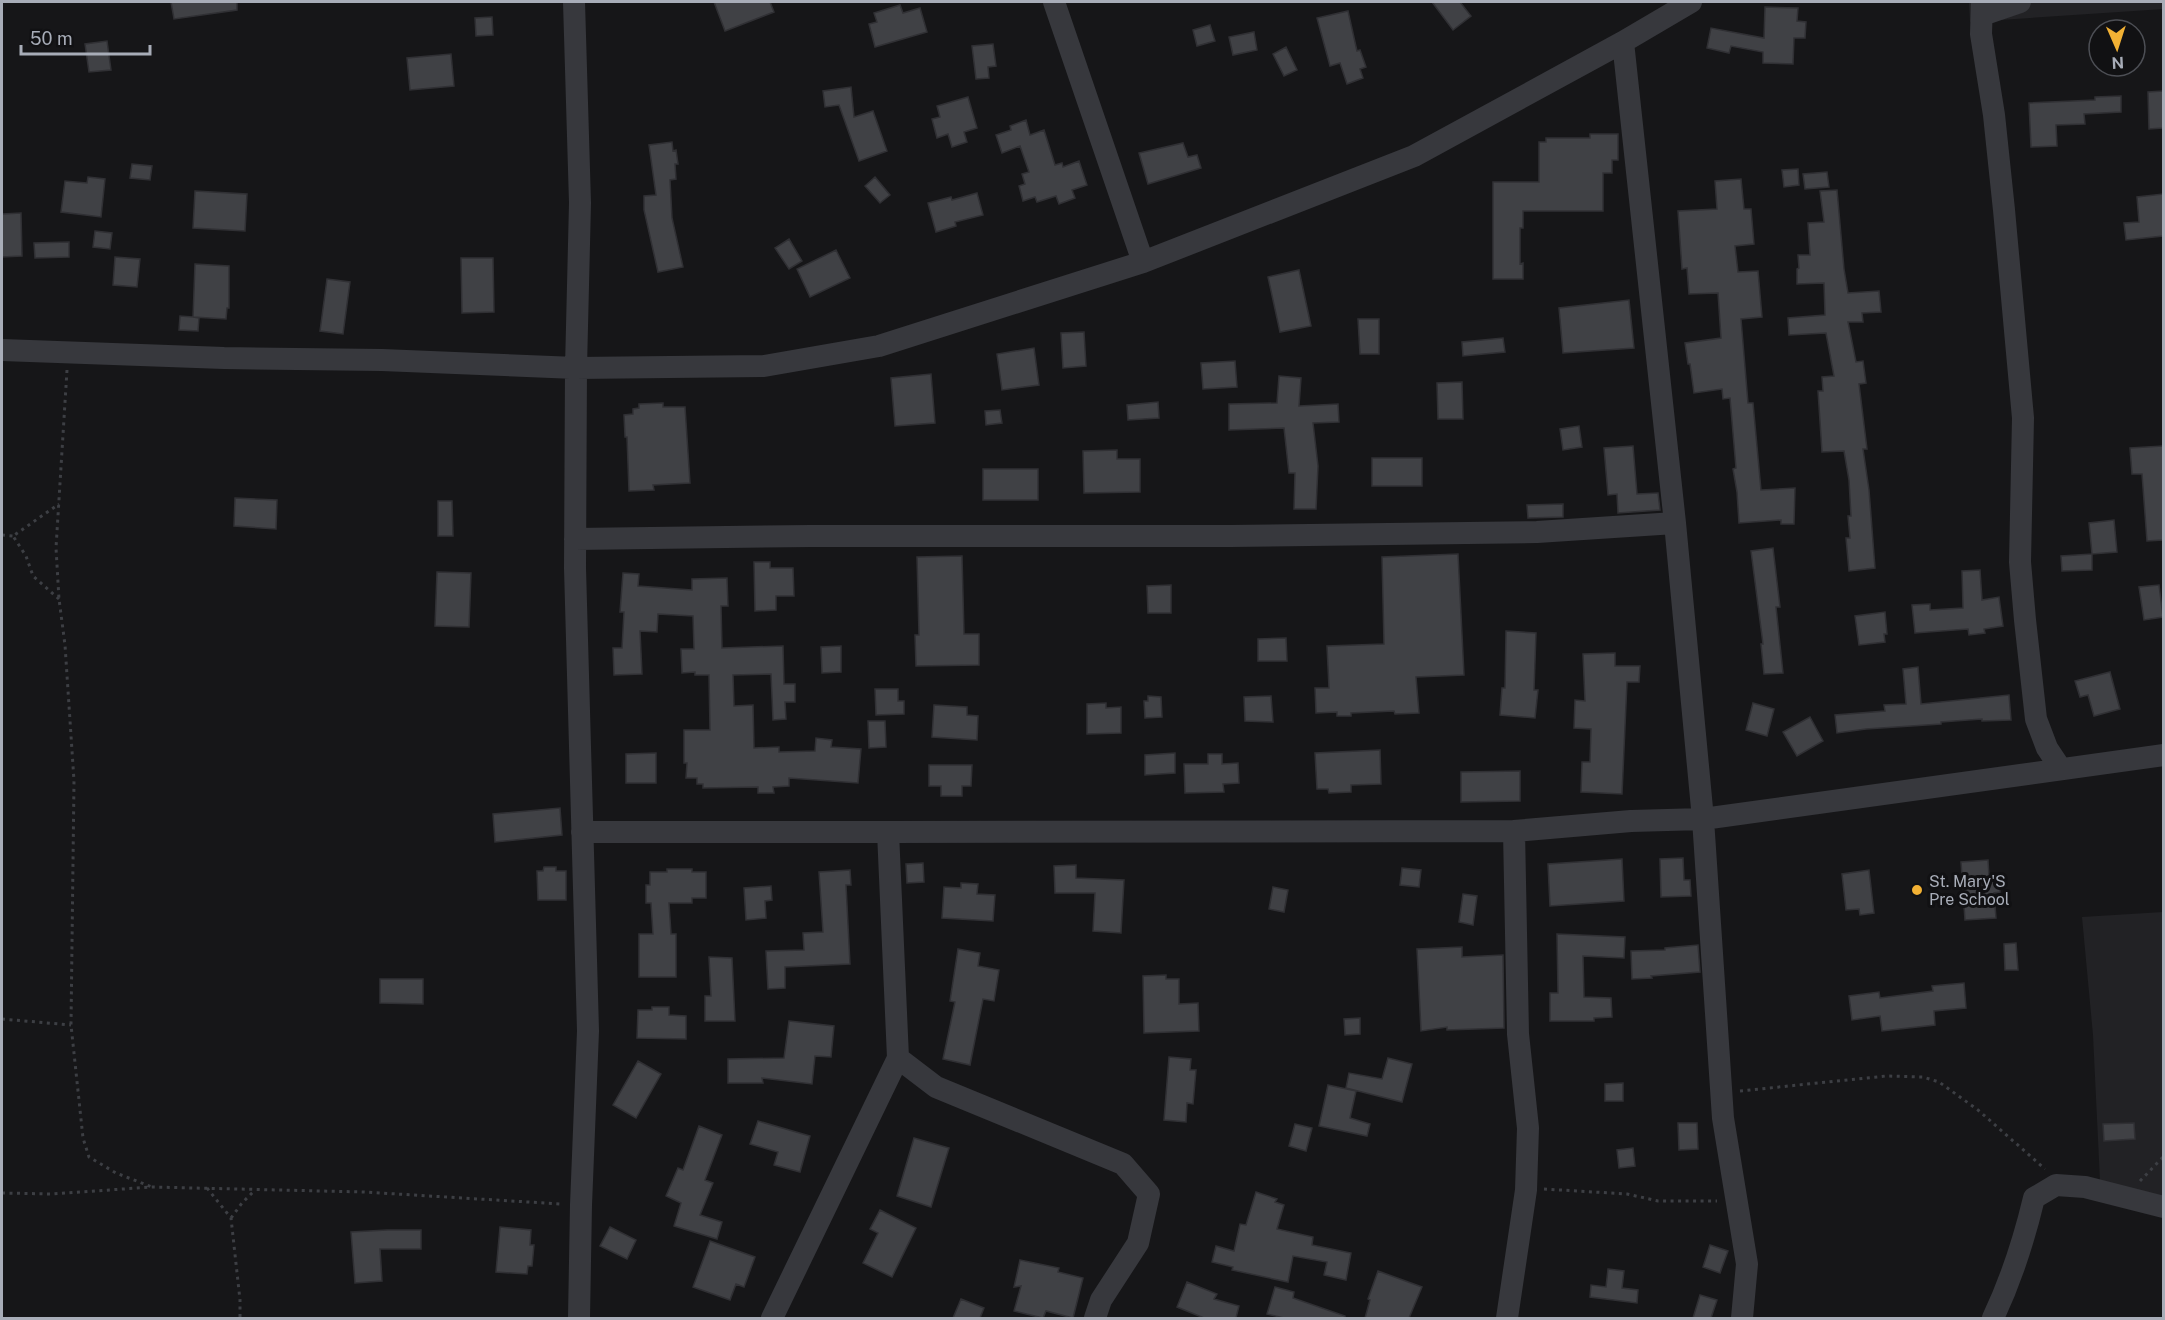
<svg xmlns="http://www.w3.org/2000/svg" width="2165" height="1320" font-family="'Public Sans',sans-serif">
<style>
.built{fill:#222225}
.building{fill:#404145;stroke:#303034;stroke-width:1.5}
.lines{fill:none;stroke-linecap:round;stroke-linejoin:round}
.path{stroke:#3d3f44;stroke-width:3;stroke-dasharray:3 4.5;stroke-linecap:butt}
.minor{stroke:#37383d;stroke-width:22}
.poi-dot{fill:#f2b134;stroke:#111113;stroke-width:2}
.labels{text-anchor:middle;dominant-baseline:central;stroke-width:6;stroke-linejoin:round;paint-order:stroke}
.poi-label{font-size:16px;fill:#a8adb8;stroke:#111113;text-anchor:start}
</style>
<rect width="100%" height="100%" fill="#161618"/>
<path class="built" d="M1969,2H2163L2164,9L1970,22Z
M2163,912V1198L2100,1181L2093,1035L2082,917Z"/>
<path class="building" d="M171,2H237V10L174,19Z
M714,2H770L774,12L725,31Z
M1432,2H1460L1471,16L1453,30Z
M900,5L903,13L920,8L927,32L875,47L869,24L877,22L874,13Z
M1765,7L1798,8L1797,21L1806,22L1805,38H1794L1793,64L1763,63V52L1731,46L1729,53L1707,48L1711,28L1764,38Z
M1348,11L1357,51L1360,50L1366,67L1360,69L1363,78L1347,84L1340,63L1330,66L1317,18Z
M492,17L493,35L476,36L475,18Z
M1210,25L1215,41L1197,46L1193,30Z
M1254,32L1257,50L1233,55L1229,37Z
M107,41L111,70L89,72L85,44Z
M993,44L996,66L988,67L989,78L976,79L972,46Z
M1286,47L1297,70L1284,76L1273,54Z
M451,54L454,86L410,90L407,58Z
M851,87L854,117L873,111L887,151L859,161L839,105L825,107L823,91Z
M2163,91V128L2149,129L2148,92Z
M2121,96V112L2084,114L2085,124L2056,125L2057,146L2031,147L2029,103L2095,100V97Z
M968,97L977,128L964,132L967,142L952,147L948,134L937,138L932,119L940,117L937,106Z
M1026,120L1030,135L1044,130L1055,165L1062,163L1063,167L1079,161L1087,185L1072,190L1075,198L1059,204L1056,196L1037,202L1035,197L1023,201L1019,186L1025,184L1022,174L1029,172L1020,146L1002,153L996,135L1011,130L1010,126Z
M1590,134H1618V160H1612V173H1603V211H1523V228H1520V264L1523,263V279H1493V182H1539V142H1546V138H1590Z
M672,142L673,151L676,150L678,164H675L676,179L670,180L672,218L683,267L658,272L644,210V196L656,195L649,145Z
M1183,143L1188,157L1197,155L1201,168L1148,184L1139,153Z
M132,164L152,166L150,180L130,178Z
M1798,169L1799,185L1784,187L1782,170Z
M1827,172L1829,187L1805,189L1803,174Z
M88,177L105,179L101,217L61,212L65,181L87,183Z
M875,177L890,195L880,203L865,186Z
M1741,179L1744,209H1751L1754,244L1735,246L1738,272L1758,271L1762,317L1741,319L1748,403H1753L1761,490L1795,488L1794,524H1781V520L1739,523L1737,492L1733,469L1736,468L1730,398L1723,399L1722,389L1694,393L1690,364H1688L1685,343L1721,338L1718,293L1689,294L1687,268L1682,269L1678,211L1717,209L1715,181Z
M1837,190L1844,269L1848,293L1879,291L1881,312L1862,313L1863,322H1848L1856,362L1863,361L1866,383L1859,384L1867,449H1863L1869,490L1875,568L1849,571L1846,538H1850L1848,516H1851L1849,480L1844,451L1822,452L1818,391H1823L1822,377L1834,376L1826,333L1789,335L1788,318L1825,315L1824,283L1797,284V269L1799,268L1798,255H1810L1808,223L1824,222L1820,191Z
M195,191L247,194L245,231L193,228Z
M977,193L983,215L955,222L956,226L936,232L928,203L951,197L952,200Z
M2163,194V236L2126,240L2124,223L2139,222L2137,197Z
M21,213L22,256L2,257V214Z
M95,231L112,233L110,249L93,247Z
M789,239L802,261L789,269L775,248Z
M69,242V257L35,258L34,243Z
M836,250L850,278L810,297L797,269Z
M115,257L140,259L137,287L113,285Z
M461,258H493L494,312L462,313Z
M195,264L229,266V308H227L226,319L193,317L199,318L198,331L179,330L180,316L193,317Z
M1299,270L1311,326L1280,332L1268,277Z
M327,279L350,282L343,334L320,331Z
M1629,300L1634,348L1563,353L1559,308Z
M1358,319H1379V354H1360Z
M1084,332L1086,366L1063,368L1061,333Z
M1503,338L1505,352L1463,356L1462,342Z
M1034,348L1039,385L1002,390L997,354Z
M1235,361L1237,387L1203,389L1201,363Z
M931,374L935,423L895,426L891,378Z
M1279,376L1301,378L1299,406L1338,404L1339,422L1313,423L1318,466L1316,509H1294L1295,473H1289L1284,428L1229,430V404L1277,403Z
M1462,382L1463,419H1438L1437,383Z
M1158,402L1159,418L1128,420L1127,405Z
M663,403V407H685L690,483L653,485L654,490L629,491L627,437H625L624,415L633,414V409L639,408V404Z
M1000,410L1002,423L986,425L985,411Z
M1579,426L1582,447L1563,450L1560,429Z
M1633,446L1637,494L1658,493L1660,510L1618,513L1617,494L1608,495L1604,448Z
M2163,446V540L2147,541L2142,474H2132L2130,448Z
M1117,450V459H1140V492L1084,493L1083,451Z
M1372,458H1422V486H1372Z
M983,469H1038V500H983Z
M235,498L277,500L276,529L234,526Z
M438,501H452L453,536H438Z
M1563,504V517L1528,518L1527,505Z
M2114,520L2117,552L2092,554L2089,523Z
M1773,548L1780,607H1776L1783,673L1764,674L1761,644H1763L1751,551Z
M1458,554L1464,675L1416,677L1419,713L1395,714L1394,711L1351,713V716H1337V712L1316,713L1315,688H1329L1327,646L1384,644L1382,557Z
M2092,554V570L2062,571L2061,556Z
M962,556L964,634H979V665L916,666L915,635H919L917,557Z
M754,562H770V568H793L794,596H776V610L755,611Z
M1980,570L1982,600L1999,597L2003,626L1984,629L1985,633L1969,635L1968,629L1915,633L1912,605L1930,604V610L1963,608L1962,571Z
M437,572L471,573L469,627L435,626Z
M623,573L639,574L638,586L692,590V579L727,578L728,606H721L722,648L783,646L784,684H795V702H785L786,719L773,720L771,674L733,675L734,706L753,705L754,748L779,747V752L815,751L816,738L832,740L831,747L861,749L858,783L789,778V786L773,787L774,793H758V787L703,788V784H697V778H686L687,763H684V730H710L709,675H695V672L682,673L681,649H694L693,616L658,614L657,632L640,631L642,674L614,675L613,648H622L624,612H620Z
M1171,585V613H1148L1147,586Z
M2159,585L2163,617L2144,620L2139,587Z
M1885,612L1887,634H1884L1885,642L1859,645L1855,616Z
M1506,631L1536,633L1534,690H1538L1535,718L1500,715L1502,688H1505Z
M1286,638L1287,661H1258V639Z
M841,646V672L822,673L821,647Z
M1615,653V666H1640L1639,682H1627L1622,794L1581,792L1582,762H1590L1591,729L1574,728L1575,700L1585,701L1583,654Z
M1918,667L1921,704L2009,695L2011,720L1982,721V719L1941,722V724L1866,729L1837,733L1835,715L1885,711L1884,705L1906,704L1903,669Z
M2110,672L2120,709L2094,716L2088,695L2080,697L2075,681Z
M875,689H898V701H904V714L876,715Z
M1148,696L1161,697L1162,717L1145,718L1144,701H1148Z
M1271,696L1273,722L1245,721L1244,697Z
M1106,703V708L1121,707V733L1087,734V704Z
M1753,703L1774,709L1767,736L1746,730Z
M934,705L967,707V715L978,716L977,740L932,737Z
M1810,717L1823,741L1797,756L1783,732Z
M868,721H885L886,747L869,748Z
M1380,750L1381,784L1351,785V792L1329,793L1328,789H1317L1315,753Z
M656,753V783H626V754Z
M1175,753V773L1145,775V755Z
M1208,754H1222V764L1238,763L1239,783L1223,784L1224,792L1185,793L1184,764H1208Z
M929,765H972L971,786H962V796H941V786H929Z
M1520,771V801L1461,802V772Z
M560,808L562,835L495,842L493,814Z
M1683,858L1684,880H1690L1691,896L1661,897L1660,859Z
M1622,859L1624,901L1550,906L1548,864Z
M1988,860L1989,877L1999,876L2000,892L1994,893L1996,918L1965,920L1961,862Z
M923,863L924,882L907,883L906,864Z
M1076,865V878L1124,880L1121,933L1093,931L1095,893H1055L1054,866Z
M544,867H556V871H566V900H538L537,871H543Z
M1402,868L1421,870L1419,887L1400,885Z
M667,869H692V872H706V898H692V903H669L671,934H676V977H639V934H653L651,903H646V885H650V872H667Z
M850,870L851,885H846L850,964L785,967V988L768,989L766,951L804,950L803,933L823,932L819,872Z
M1869,870L1874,913L1860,915L1859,909L1846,910L1842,874Z
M961,883L978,884L977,894L995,895L993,921L942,918L944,887L961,888Z
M771,886L772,900L765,901L766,918L746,920L744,888Z
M1273,887L1288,890L1284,912L1269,909Z
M1463,894L1477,896L1473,925L1459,922Z
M1557,934L1625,937L1624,958L1583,956L1584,997L1611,998L1612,1017L1594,1018V1021H1550V993H1558Z
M2016,943L2018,970H2005L2004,944Z
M1698,945L1700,972L1651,976L1652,978L1632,979L1631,951L1665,950V948Z
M1462,947V957L1503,955L1504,1028L1447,1030V1027L1421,1031L1417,949Z
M958,949L980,953L978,966L999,970L994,1001L983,999L970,1065L943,1059L955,1002L950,1001Z
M709,957L732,958L735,1021H705V996H711Z
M1166,975V979H1179V1004L1198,1003L1199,1031L1144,1033L1143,976Z
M380,979H423V1004L380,1003Z
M1964,983L1966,1008L1934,1011L1935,1025L1882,1031L1880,1016L1852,1020L1849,996L1879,992L1880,998L1933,991L1932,986Z
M652,1007H669V1015L686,1016V1039L637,1038L638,1010H652Z
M1360,1018V1034L1345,1035L1344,1019Z
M789,1021L834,1026L831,1057L815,1056L812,1084L762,1078L763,1083H728V1059L784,1058Z
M1169,1057L1191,1059L1190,1070H1196L1193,1104L1187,1103L1186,1122L1164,1120Z
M1388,1058L1412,1064L1402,1102L1346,1088L1349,1073L1382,1079Z
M638,1061L661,1074L636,1118L613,1105Z
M1623,1083V1101H1605V1084Z
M1328,1085L1356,1091L1350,1118L1370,1124L1367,1136L1319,1126Z
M758,1121L810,1136L800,1172L774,1165L778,1152L750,1144Z
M1678,1123H1697L1698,1149L1679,1150Z
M2134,1123L2135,1139L2104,1141L2103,1124Z
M1295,1124L1312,1128L1306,1151L1289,1146Z
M699,1126L722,1135L705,1180L713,1183L700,1215L722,1222L717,1239L674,1226L681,1203L666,1196L678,1168L683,1170Z
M914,1138L949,1148L931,1207L897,1196Z
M1633,1148L1635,1166L1619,1168L1617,1150Z
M1256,1192L1277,1199L1275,1202L1284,1205L1277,1229L1313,1237L1312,1245L1351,1253L1346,1280L1324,1275L1327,1262L1293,1256L1288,1282L1232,1270L1233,1267L1212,1262L1216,1246L1234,1251L1240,1224L1246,1225Z
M880,1210L916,1228L892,1277L863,1263L878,1233L870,1229Z
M500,1227L531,1230L530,1245H534L532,1266H528L527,1274L496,1272Z
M610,1227L636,1240L627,1259L600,1246Z
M387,1230H421V1249H380L382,1281L355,1283L351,1232Z
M710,1241L755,1257L744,1287L736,1284L730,1300L693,1287Z
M1710,1245L1728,1251L1720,1273L1703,1267Z
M1020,1260L1059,1268L1058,1272L1083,1278L1073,1318L1046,1311L1043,1318L1014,1311L1021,1286L1014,1287Z
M1608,1269L1624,1271L1622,1288L1638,1290L1637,1303L1590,1297L1591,1285L1606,1287Z
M1378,1271L1422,1287L1409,1318H1365L1370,1300L1368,1299Z
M1187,1282L1217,1294L1214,1299L1239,1306L1236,1318H1204L1177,1307Z
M1275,1287L1294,1292L1293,1298L1345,1316V1318H1284L1267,1314Z
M1700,1295L1717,1300L1711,1318H1693Z
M961,1299L984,1308L980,1318H953Z"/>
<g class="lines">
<path class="path" d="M67,370L56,548L59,599L65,645L74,781L71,1025L83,1138L89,1157L116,1173L152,1187
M2,535L13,536
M59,599L33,576L26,556L13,536L59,504
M2,1019L71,1025
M1740,1091L1886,1076L1923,1077L1939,1082L1978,1110L2045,1169
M2140,1181L2164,1156
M207,1188L231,1218L240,1300V1318
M1544,1189L1627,1194L1658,1201H1717
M2,1193L51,1194L152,1187L364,1192L561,1204
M231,1218L242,1203L255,1190"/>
<path class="minor" d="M574,2L580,203L576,368L764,366L879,346L1143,262L1414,156L1623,42L1691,2
M1054,2L1143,262
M1982,2L1981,34L1994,115L2004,210L2023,418L2020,562L2025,620L2036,719L2047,748L2061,769
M1982,15L2020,2
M1623,42L1675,523L1703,819L2164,755
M2,350L224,358L382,360L576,368L575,568L588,1031L581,1205L579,1318
M575,539L811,536H1230L1537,532L1675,523
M582,832H888
M772,1318L898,1058
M1095,1318L1101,1300L1138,1243L1149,1194L1123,1164L936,1087L898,1058L888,832L1514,831
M1507,1318L1526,1190L1528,1128L1518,1034L1514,831L1631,821L1703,819L1723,1118L1747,1264L1742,1318
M1993,1318C2011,1280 2024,1240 2034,1198L2056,1185L2085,1187L2164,1207"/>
</g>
<circle class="poi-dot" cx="1917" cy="890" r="6"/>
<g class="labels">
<g class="poi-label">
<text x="1929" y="881">St. Mary'S<tspan x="1929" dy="18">Pre School</tspan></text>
</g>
</g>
<rect width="2165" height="1320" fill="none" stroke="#a8adb8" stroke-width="6"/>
<g transform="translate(2117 48) rotate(177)"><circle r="28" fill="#111113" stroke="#4d4f55" stroke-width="1.5"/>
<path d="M0-4.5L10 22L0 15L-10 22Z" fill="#f2b134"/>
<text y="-9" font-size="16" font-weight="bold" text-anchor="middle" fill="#a8adb8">N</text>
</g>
<path d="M21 45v9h129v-9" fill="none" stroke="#a8adb8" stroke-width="3"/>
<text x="30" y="45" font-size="18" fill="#a8adb8" stroke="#111113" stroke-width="4.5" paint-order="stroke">50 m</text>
</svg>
